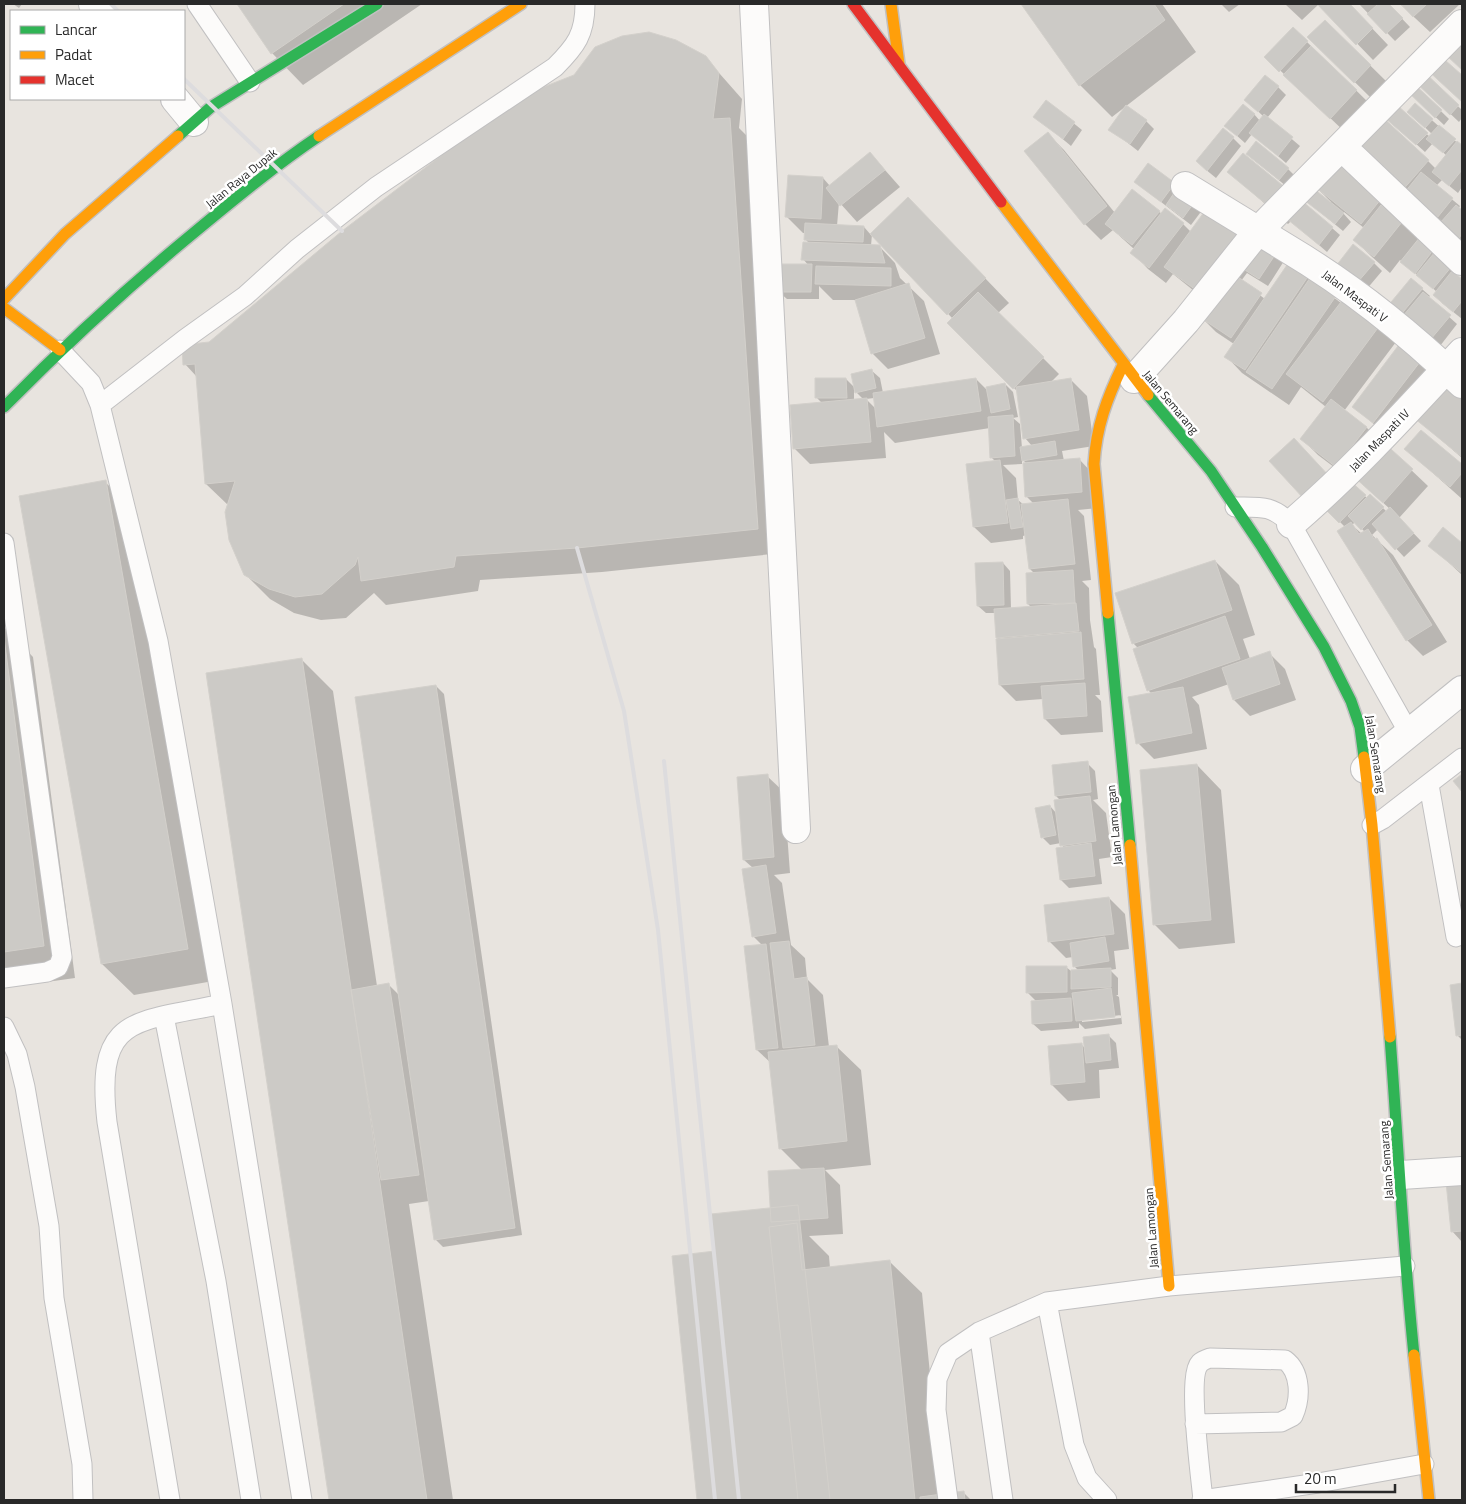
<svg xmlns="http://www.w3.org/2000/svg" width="1466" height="1504" font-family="'Titillium Web',sans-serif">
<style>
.shadow{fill:#0003;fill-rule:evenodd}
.building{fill:#cccac6;stroke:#d3d0cb}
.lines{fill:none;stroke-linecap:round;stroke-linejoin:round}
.lane-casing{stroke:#c1c0c1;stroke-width:21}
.street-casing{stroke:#c1c0c1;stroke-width:30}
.fast-casing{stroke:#c1c0c1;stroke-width:14}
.slow-casing{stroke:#c1c0c1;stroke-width:14}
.jam-casing{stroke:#c1c0c1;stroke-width:14}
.lane{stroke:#fcfbfa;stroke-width:19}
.street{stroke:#fcfbfa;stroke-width:28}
.fast{stroke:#30b455;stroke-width:11}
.slow{stroke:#ff9f0a;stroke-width:11}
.jam{stroke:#e5322d;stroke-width:11}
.rail{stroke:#dddcde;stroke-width:4}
.labels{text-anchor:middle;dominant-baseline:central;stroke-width:5;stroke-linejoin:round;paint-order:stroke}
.street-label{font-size:12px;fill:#292929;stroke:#fff}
</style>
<rect width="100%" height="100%" fill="#e8e4df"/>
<path class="shadow" d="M13,4H22L19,8Z
M238,4H422L303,85L272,53Z
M1023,4H1162L1196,52L1112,117L1080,85Z
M1221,4H1240L1229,12Z
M1285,4H1319L1302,20Z
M1319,4H1349L1388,45L1373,60Z
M1359,4H1388L1410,27L1395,41Z
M1400,4H1460L1430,32Z
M1325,21L1387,82L1371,98L1309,37Z
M1307,42L1373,107L1347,134L1266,57Z
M705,57L742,99L739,128L754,143L782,553L602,572L480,580L478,591L386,605L374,593L346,618L321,620L294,613L270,599L246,575L229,506L206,484L197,377L185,364L209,343Z
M1421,71L1462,110V118L1459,122L1422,87Z
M1411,82L1449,119L1444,125L1405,88Z
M1278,87L1286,95L1267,118L1300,146L1286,163L1252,134L1245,143L1226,126L1254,114L1260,121L1264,117L1246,100Z
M1046,101L1082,130L1071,146L1035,116Z
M1415,105L1462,147V187L1458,193L1442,180L1436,186L1460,206L1458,209L1462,212V250L1457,245L1461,240L1443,222L1365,162L1428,161L1436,169L1447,156L1433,143L1425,152L1395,125L1397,107L1430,137L1432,134L1416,119Z
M1146,121L1154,129L1138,151L1110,129Z
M1048,134L1064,150L1115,213L1159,212L1183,224L1191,232L1207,210L1284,261L1268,286L1247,273L1241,281L1265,299L1289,263L1341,303L1344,299L1396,342L1344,411L1367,428L1428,486L1399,518L1421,541L1404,557L1378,529L1372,535L1393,555L1447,642L1423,656L1407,640L1339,531L1345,527L1327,509L1351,480L1318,455L1301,438L1326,407L1301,387L1289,405L1242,373L1226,356L1234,344L1216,332L1200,316L1209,303L1173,274L1166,283L1148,269L1132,252L1134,249L1113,230L1101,240L1085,224L1026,151ZM1356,478L1370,491L1390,509L1387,512L1370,495L1367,498L1352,484ZM1355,522L1365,532L1362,534L1352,525Z
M1233,138L1241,146L1216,178L1205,169Z
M870,153L900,187L857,222L839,202L837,226L864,227L871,235L932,223L1009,303L998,313L1059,374L1050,383L1071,380L1087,396L1094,446L1062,451L1064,461L1079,459L1095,476L1098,508L1078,510L1084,516L1091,580L1082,581L1089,588L1090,620L1094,647L1096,649L1100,695H1095L1101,701L1103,732L1061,735L1045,719L1043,699L1016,701L1000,685L996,613H986L978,606L1003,563L1010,571L1011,609L1032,608L1028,604L1035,574L1030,569L1026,535L1023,536V539L991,543L974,527L967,466L996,462L991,457L990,428L895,443L884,432L886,458L810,464L794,448L822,403L817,398L846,379L854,387V401L864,400L856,392L872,371L880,378L883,393L976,379L988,391L1005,384L1013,392L1018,417L1013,418L1020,424L1022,448L1032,446L1025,438L1018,392L949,323L953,319L872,234L871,246H879L895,263L900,278L924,301L940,354L888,369L872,353L857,300H833L819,286V299H787L779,292L809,266L803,259L810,244L805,239L806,233H803L787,217L823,178L830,186ZM874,398L876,409L866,399ZM1022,459L1027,464L1026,496L1034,504L1024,505L1018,500L1016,478L1003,465L1022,464Z
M1256,161L1288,169L1296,177L1287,187Z
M1148,165L1203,209L1191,225L1135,182Z
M1229,172L1332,228L1340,235L1327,252L1291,221L1288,224Z
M1314,185L1380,200L1396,216L1395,218L1459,275L1457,276L1462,281V319L1442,303L1437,292L1400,260L1390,273L1371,256L1355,240L1364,228L1344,212L1343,213L1351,222L1343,231L1314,207L1331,202Z
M1374,263L1382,271L1366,290L1338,265Z
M1422,289L1430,296L1428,298L1457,324L1440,346L1397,315Z
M1402,344L1438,375L1390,438L1354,407Z
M1445,383L1462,397V458L1416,418Z
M1421,432L1462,466V499L1406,449Z
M105,482L137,513L219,980L134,995L102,964Z
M1443,529L1462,545V575L1430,545Z
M1215,561L1239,585L1255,635L1243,639L1250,659L1269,653L1285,669L1296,700L1250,716L1234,700L1229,684L1192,697L1199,705L1207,749L1154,759L1138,743L1152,694L1149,691L1134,649L1138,648L1133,643Z
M4,627L33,657L75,978L4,988Z
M301,659L333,691L377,986L389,985L400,996L436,686L444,694L522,1235L443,1247L435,1239L429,1201L409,1204L453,1500H331L207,674Z
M1087,763L1095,771L1098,799L1093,800L1106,813L1112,857L1099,859L1102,884L1069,888L1061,880L1064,848L1061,843L1050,845L1042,837L1050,806L1057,814L1061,801L1056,796Z
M1197,765L1221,790L1235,943L1179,949L1155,925L1141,771Z
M767,776L784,792L790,873L774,875L782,883L791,945L805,958L807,979L823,995L829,1047L836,1046L861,1070L871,1165L825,1170L840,1185L843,1234L809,1236L829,1256L830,1268L890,1262L922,1293L942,1495L963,1492L971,1500H699L673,1257L716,1252L772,1209L802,1170L780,1148L771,1063L757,1050L762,945L753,936V868L744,860Z
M1109,898L1125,914L1129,949L1114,951L1116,969L1110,970L1118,978V995H1116L1119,997L1122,1024L1085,1029L1079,1023V1028L1041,1031L1033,1024L1037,1002L1027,992L1066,967L1071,971H1079L1074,966L1073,957L1066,958L1049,941ZM1121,1015V1018L1082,1022V1020Z
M1462,984V1040L1458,1036L1451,986Z
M1108,1035L1116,1043L1119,1068L1099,1070L1100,1098L1068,1101L1052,1085L1082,1045L1085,1048Z
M1462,1181V1242L1452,1231Z"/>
<path class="building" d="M237,4H344L271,54Z
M1021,4H1154L1165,20L1079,86Z
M1317,4H1350L1373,28L1356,45Z
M1378,4H1389L1403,18L1386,34L1367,14Z
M1401,4H1427L1413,17Z
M1325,20L1371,65L1354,83L1307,37Z
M1293,27L1308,41L1279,72L1264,57Z
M649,32L676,40L706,56L719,73L713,119L730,118L758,529L577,548L456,556L454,567L361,581L358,557L355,565L322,594L295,597L269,589L244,575L229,540L225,512L235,481L205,484L195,364L183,365L182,345L209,342L342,231L518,97L574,75L595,47L622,36Z
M1462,38V70L1446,55Z
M1311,46L1357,90L1330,119L1283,75Z
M1437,53L1462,75V102L1424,67Z
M1421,69L1459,105L1450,115L1412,79Z
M1265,75L1279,86L1258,112L1244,100Z
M1411,81L1442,110L1435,118L1404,88Z
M1046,100L1075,122L1063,139L1033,117Z
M1415,103L1433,119L1425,128L1407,112Z
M1243,104L1255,114L1237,136L1224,126Z
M1126,105L1147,120L1130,144L1108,130Z
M1397,105L1428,133L1416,145L1385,118Z
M1378,113L1429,160L1400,193L1348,146Z
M1264,114L1293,137L1278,156L1249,133Z
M1439,125L1456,139L1443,153L1426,139Z
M1223,128L1234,137L1207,171L1196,161Z
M1048,132L1107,206L1084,225L1024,151Z
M1256,141L1289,168L1279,180L1246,154Z
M1457,141L1462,145V170L1449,186L1432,172Z
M870,152L885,170L840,206L826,188Z
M1243,153L1287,189L1272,209L1227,172Z
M1333,160L1381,199L1361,224L1313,185Z
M1148,163L1175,183L1161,202L1134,182Z
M1421,172L1453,198L1437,218L1405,192Z
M788,175L823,177L821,219L785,217Z
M1178,187L1196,200L1183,218L1166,205Z
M1313,188L1344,213L1335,224L1304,200Z
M1132,189L1160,211L1132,245L1105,224Z
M908,197L986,278L947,315L870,234Z
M1302,201L1333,227L1319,245L1287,219Z
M1381,205L1402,222L1374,257L1353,240Z
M1456,205L1462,210V234L1459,238L1440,223Z
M1165,208L1184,223L1149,268L1130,253Z
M1207,208L1245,237L1203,295L1164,267Z
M805,223L864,226L863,242L804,240Z
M1420,237L1434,249L1415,274L1400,262Z
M1254,238L1277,252L1259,279L1237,265Z
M803,242L880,245L885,263L801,260Z
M1353,244L1375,262L1357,283L1336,266Z
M1435,252L1452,266L1433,289L1416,275Z
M1289,262L1309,275L1245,370L1224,357Z
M778,264H812L811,292H778Z
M816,266L891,268V286L815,284Z
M1229,271L1262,293L1231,338L1198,316Z
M1452,271L1462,279V301L1453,312L1433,295Z
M1310,278L1336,296L1272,389L1246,372Z
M1411,278L1423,288L1399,317L1387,307Z
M909,283L925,338L871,354L855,300Z
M978,292L1044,357L1013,389L947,323Z
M1423,292L1451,315L1431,339L1403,316Z
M1344,298L1380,325L1323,402L1286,374Z
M1401,342L1423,358L1373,423L1352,407Z
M872,369L876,388L855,393L851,374Z
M815,378H846L847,398H815Z
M976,378L981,411L877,427L873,393Z
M1071,378L1079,430L1023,439L1016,387Z
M1445,381L1462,396V457L1414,418Z
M1005,383L1010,409L991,413L986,387Z
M867,398L871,442L793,449L790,405Z
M1331,399L1367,427L1336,467L1300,439Z
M1013,415L1015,456L990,458L988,417Z
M1421,430L1462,464V473L1450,487L1404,449Z
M1294,438L1330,477L1304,499L1269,461Z
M1055,441L1057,455L1022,461L1020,447Z
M1382,441L1413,469L1383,503L1352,475Z
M1080,458L1082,492L1025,497L1023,463Z
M1000,460L1008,523L973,527L966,464Z
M106,480L188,949L101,964L19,496Z
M1349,480L1366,495L1339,523L1323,507Z
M1370,494L1384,507L1361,530L1348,516Z
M1018,498L1023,527L1011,529L1006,500Z
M1068,499L1075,564L1029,569L1021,504Z
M1390,507L1414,533L1395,550L1372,524Z
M1351,522L1359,534L1368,529L1374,539L1377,538L1432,625L1406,641L1337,531Z
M1443,527L1462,543V573L1428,546Z
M1215,560L1232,610L1132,644L1115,593Z
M1003,562L1004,605L977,606L975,563Z
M1073,570L1075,603L1027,604L1026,573Z
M1076,603L1079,631L996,638L994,609Z
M1225,616L1240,659L1147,691L1133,649Z
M1081,632L1084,679L999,685L996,639Z
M4,637L44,946L4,952Z
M1270,651L1280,684L1233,700L1222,668Z
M302,658L427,1500H329L206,673Z
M1085,683L1087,716L1044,719L1041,686Z
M436,685L515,1228L434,1240L355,697Z
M1183,687L1192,733L1136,744L1128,697Z
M1088,761L1091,792L1055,796L1052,765Z
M1197,764L1211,920L1153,925L1140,770Z
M768,774L774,857L743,860L737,777Z
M1462,774V792L1453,781Z
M1090,796L1096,841L1060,846L1054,800Z
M1050,805L1056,835L1041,838L1035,808Z
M1091,843L1095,876L1060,880L1056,848Z
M766,865L776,933L752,937L742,869Z
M1109,897L1114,934L1048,942L1044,905Z
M1105,937L1109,961L1073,967L1070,943Z
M789,941L794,979L807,977L815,1045L783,1048L770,943Z
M766,944L778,1048L756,1050L744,946Z
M1026,966H1067V992L1026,993Z
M1111,968V987L1071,989V970Z
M389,983L419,1175L381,1180L351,990Z
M1462,983V1035L1456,1036L1450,985Z
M1111,988L1115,1017L1076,1021L1072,993Z
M1071,998L1072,1021L1032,1024L1031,1001Z
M1109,1034L1111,1060L1086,1063L1083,1037Z
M1082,1043L1085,1082L1051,1085L1048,1046Z
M837,1045L847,1141L779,1149L768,1052Z
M824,1168L828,1218L771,1222L768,1171Z
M1462,1180V1231L1451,1232L1446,1182Z
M798,1205L830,1500H697L672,1256L715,1251L711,1214Z
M797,1223L802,1270L890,1260L915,1500H798L769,1227Z
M964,1491L965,1500H920V1497Z"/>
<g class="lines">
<defs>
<path id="lane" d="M197,4L250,82
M60,350L91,383L100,405L158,641L222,1004L302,1500
M100,405L185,339L245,296L297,249L376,187L555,67C576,46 585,34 585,4
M1235,507C1261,507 1272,505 1291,524L1409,733
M4,543L62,957L58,967L47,972L4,978
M1429,785L1456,937
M1372,825L1383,819L1462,758
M164,1016L216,1281L251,1500
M4,1027L17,1054L25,1087L49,1226L54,1298L82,1464L83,1500
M1047,1302L1074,1445L1087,1478L1107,1500
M979,1332L1003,1500
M1195,1424L1281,1422L1293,1416C1301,1398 1301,1372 1285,1360L1210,1358C1207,1359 1202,1361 1200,1363C1187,1376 1201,1478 1203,1500
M170,1500L107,1122C95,1014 134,1023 222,1004
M948,1500L936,1410L937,1379L948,1353L979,1332L1047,1302L1169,1286L1405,1266
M1202,1500L1318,1483L1424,1464"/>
<path id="street" d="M93,4L101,11
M754,4L796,829
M175,99L194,122
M1342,147L1462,261
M1185,186C1219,207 1254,228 1288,249C1350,286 1410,334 1462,384
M1134,379L1186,321L1257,232L1462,24
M1291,524C1353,471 1407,411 1462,352
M1365,769L1462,690
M1401,1175L1462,1171"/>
<path id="fast" d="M178,136L211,107L377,4
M1148,395L1211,471L1262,547L1324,647L1351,701L1360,727L1364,757
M4,407C65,345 129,286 196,231C237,197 276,165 319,136
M1108,613L1130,845
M1390,1037C1398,1143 1403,1249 1414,1355"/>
<path id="slow" d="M891,4L899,64
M319,136L521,4
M1001,202L1148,395
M4,299L65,234L178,136
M4,308L60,350
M1108,613L1094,464C1096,427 1107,398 1123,365
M1364,757L1372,825L1390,1037
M1130,845L1169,1286
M1414,1355L1429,1500"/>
<path id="jam" d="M853,4L1001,202"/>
</defs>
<use href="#lane" class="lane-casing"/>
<use href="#street" class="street-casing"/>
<use href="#fast" class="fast-casing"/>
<use href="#slow" class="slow-casing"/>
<use href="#jam" class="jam-casing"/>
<use href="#lane" class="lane"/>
<use href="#street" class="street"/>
<use href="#fast" class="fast"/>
<use href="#slow" class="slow"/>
<use href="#jam" class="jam"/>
<path class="rail" d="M111,4L118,11
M184,79L342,231
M577,548L624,711L658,930L715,1500
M664,761L739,1500"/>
</g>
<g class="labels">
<g class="street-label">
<text transform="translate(241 178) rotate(-39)">Jalan Raya Dupak</text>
<text transform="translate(1355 296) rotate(37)">Jalan Maspati V</text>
<text transform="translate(1171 402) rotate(50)">Jalan Semarang</text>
<text transform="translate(1379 440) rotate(-46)">Jalan Maspati IV</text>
<text transform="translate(1376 754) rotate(81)">Jalan Semarang</text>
<text transform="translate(1114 825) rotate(-95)">Jalan Lamongan</text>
<text transform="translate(1386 1160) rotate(-94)">Jalan Semarang</text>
<text transform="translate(1151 1228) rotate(-94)">Jalan Lamongan</text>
</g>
</g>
<rect width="1466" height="1504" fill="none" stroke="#292929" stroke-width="10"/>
<rect x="10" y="10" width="175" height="90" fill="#ffffff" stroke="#a9a9a9"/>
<rect x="20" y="26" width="25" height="8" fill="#30b455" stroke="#a9a9a9"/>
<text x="55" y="35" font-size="15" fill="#292929">Lancar</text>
<rect x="20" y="51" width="25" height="8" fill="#ff9f0a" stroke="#a9a9a9"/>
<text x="55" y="60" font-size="15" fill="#292929">Padat</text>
<rect x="20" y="76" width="25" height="8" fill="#e5322d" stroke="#a9a9a9"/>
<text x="55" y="85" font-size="15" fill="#292929">Macet</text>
<path d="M1296 1484v8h99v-8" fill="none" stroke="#292929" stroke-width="2.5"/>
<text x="1304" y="1484" font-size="15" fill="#292929" stroke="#ffffff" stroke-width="4" paint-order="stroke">20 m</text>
</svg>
